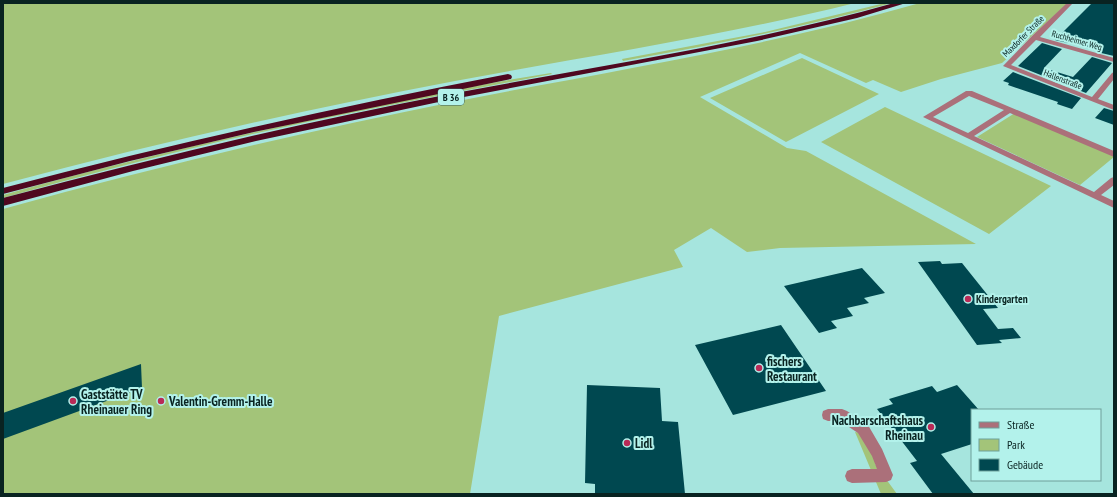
<svg xmlns="http://www.w3.org/2000/svg" width="1117" height="497" font-family="'PT Sans Narrow',sans-serif">
<style>
.green{fill:#a3c479}
.building{fill:#004850}
.lines{fill:none;stroke-linecap:round;stroke-linejoin:round}
.minor{fill:#ab707a;fill-rule:evenodd}
.highway{fill:#4f0820;fill-rule:evenodd}
.poi-dot{fill:#b92a57;stroke:#b3f2eb;stroke-width:1.5}
.labels{text-anchor:middle;dominant-baseline:central;stroke-width:4;stroke-linejoin:round;paint-order:stroke}
.far-street-label{font-size:9px;fill:#092321;stroke:#b3f2eb}
.shield{fill:#b3f2eb;stroke:#3c615e;stroke-width:1}
.shield-label{font-size:10px;font-weight:bold;fill:#092321}
.poi-label{font-size:11px;font-weight:bold;fill:#092321;stroke:#b3f2eb;text-anchor:start}
.near-poi-label{font-size:13px;font-weight:bold;fill:#092321;stroke:#b3f2eb;text-anchor:start}
</style>
<rect width="100%" height="100%" fill="#a6e5de"/>
<path class="green" d="M3,3H855C723,36 589,56 455,81C303,110 153,144 3,184Z
M885,3H892C804,27 713,45 623,61L622,59L765,32Z
M920,3H1068L1002,63L941,79L901,92L873,80L866,83L800,53L700,97L787,148L806,151L976,244L780,248L747,252L711,228L674,250L683,267L499,316L470,494H3V209C152,168 302,132 453,102C609,71 767,47 920,3Z
M802,58L879,94L786,142L710,98Z
M551,73L552,74C443,95 334,115 226,140C151,158 77,177 3,198V195C113,164 225,138 338,114C409,99 480,84 551,73Z
M885,107L1051,186L989,234L821,142Z
M1015,113L1114,155V157L1080,185L977,137Z
M855,432L861,433L876,452L875,464L897,494H881Z"/>
<path class="building" d="M1092,3H1114V56L1097,52L1099,50L1070,42L1068,43L1055,40Z
M1042,43L1062,49L1044,68L1073,77L1092,57L1112,63L1086,93L1018,66Z
M1013,72L1081,98L1072,109L1057,104L1058,102L1008,85L1009,83L1003,81Z
M1104,108L1114,111V125L1095,118Z
M940,261L942,264L962,263L998,308L983,309L998,329L1013,328L1021,338L999,340L1002,343L977,345L918,262Z
M862,268L885,293L864,298L869,303L847,308L853,316L831,321L837,328L819,333L784,286Z
M781,325L826,391L733,415L695,345Z
M141,364L142,388L3,439V413Z
M587,385L660,388L662,421L678,422L685,494H595V484L585,483Z
M957,385L979,410H972V444L941,454L974,494H933L910,463L917,461L877,409L893,404L889,399L932,386L937,392Z"/>
<g class="lines">
<path class="minor" d="M1067,3H1073L1040,37L1114,58V62L1036,40L1011,65L1092,97L1112,73L1114,72V79L1098,99L1114,105V110L1003,66L1032,36Z
M966,91H972L1114,151V157L1010,113L974,136L1094,192L1111,178L1114,177V185L1101,195L1114,201V208L923,117ZM969,96L1004,110L968,133L933,117Z
M828,409H842L847,411L868,425L882,449L893,475L891,480L886,482L852,483L847,481L845,476L847,471L852,469H877L872,456L858,433L840,421H828L823,419L822,415L823,411Z"/>
<path class="highway" d="M894,3H906L857,18L757,41L448,100L256,141L133,171L3,206V198C151,159 299,123 450,94C598,66 748,44 894,3Z
M508,74L511,75L512,77L511,79L254,132L130,161L3,194V188C170,144 338,107 508,74Z"/>
</g>
<g class="poi-dot">
<circle cx="968" cy="299" r="4"/>
<circle cx="759" cy="368" r="4"/>
<circle cx="73" cy="401" r="4"/>
<circle cx="161" cy="401" r="4"/>
<circle cx="931" cy="427" r="4"/>
<circle cx="627" cy="443" r="4"/>
</g>
<g class="labels">
<g class="far-street-label">
<text transform="translate(1023 36) rotate(-45)">Maxdorfer Straße</text>
<text transform="translate(1077 40) rotate(16)">Ruchheimer Weg</text>
<text transform="translate(1063 79) rotate(21)">Hallenstraße</text>
</g>
<rect class="shield" x="438" y="89" width="26" height="16" rx="3"/>
<g class="shield-label">
<text x="451" y="97">B 36</text>
</g>
<g class="poi-label">
<text x="976" y="299">Kindergarten</text>
</g>
<g class="near-poi-label">
<text x="767" y="361">fischers<tspan x="767" dy="15">Restaurant</tspan></text>
<text x="81" y="394">Gaststätte TV<tspan x="81" dy="15">Rheinauer Ring</tspan></text>
<text x="169" y="401">Valentin-Gremm-Halle</text>
<text x="923" y="420" text-anchor="end">Nachbarschaftshaus<tspan x="923" dy="15">Rheinau</tspan></text>
<text x="635" y="443">Lidl</text>
</g>
</g>
<rect width="1117" height="497" fill="none" stroke="#092321" stroke-width="8"/>
<rect x="971" y="409" width="130" height="72" fill="#b3f2eb" stroke="#6f9f9a"/>
<rect x="979" y="422" width="20" height="6" fill="#ab707a" stroke="#6f9f9a"/>
<text x="1007" y="429" font-size="12" fill="#092321">Straße</text>
<rect x="979" y="439" width="20" height="12" fill="#a3c479" stroke="#6f9f9a"/>
<text x="1007" y="449" font-size="12" fill="#092321">Park</text>
<rect x="979" y="459" width="20" height="12" fill="#004850" stroke="#6f9f9a"/>
<text x="1007" y="469" font-size="12" fill="#092321">Gebäude</text>
</svg>
